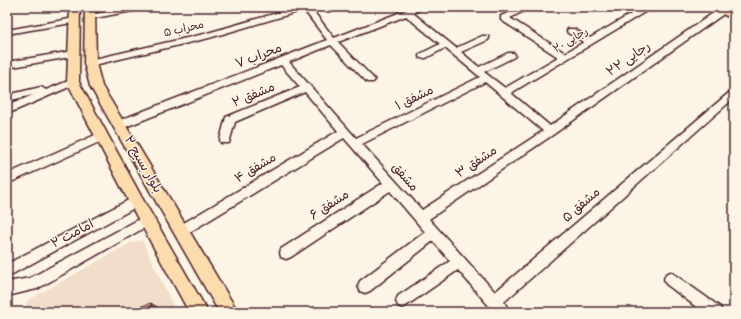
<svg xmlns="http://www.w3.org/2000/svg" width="741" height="319" font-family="'Gochi Hand','Playpen Sans Arabic',sans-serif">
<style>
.built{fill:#f1ddc9}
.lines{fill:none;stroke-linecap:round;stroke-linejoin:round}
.minor-casing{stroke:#4a1f2b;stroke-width:3}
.major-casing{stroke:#4a1f2b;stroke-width:3}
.minor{fill:#fcf5e5;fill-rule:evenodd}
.major{fill:#fcdcac;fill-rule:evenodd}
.shaded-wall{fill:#967460;stroke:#4a1f2b}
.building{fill:#d7a689;stroke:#4a1f2b}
.labels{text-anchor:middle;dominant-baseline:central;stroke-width:3;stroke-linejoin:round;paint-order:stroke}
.far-street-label{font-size:11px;fill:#4a1f2b;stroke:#fcf5e5}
.street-label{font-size:13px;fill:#4a1f2b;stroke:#fcf5e5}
</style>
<rect width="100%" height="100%" fill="#fcf5e5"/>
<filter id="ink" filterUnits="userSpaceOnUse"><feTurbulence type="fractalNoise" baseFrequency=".025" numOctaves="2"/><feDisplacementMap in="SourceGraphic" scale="8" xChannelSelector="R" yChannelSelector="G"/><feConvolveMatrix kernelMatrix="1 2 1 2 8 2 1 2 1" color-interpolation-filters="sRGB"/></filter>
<g filter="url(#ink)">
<path class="built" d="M142,240L176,312H25L27,301L130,243Z"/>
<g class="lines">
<defs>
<path id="minor" d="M131,7H147L143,9L90,19L86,17L90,15Z
M298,7H310L334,38L414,7H425L413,13L456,48L482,36H488L489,38L488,40L461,52L479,67L508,53H514L515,55L514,57L484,72L505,88L558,57L501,20V16L522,7H532L510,18L565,53L584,42L568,33L567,31L568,29H574L590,38L643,7H653L511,93L550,126L719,9H725V13L554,134L429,219L495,292L731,91L734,90V98L504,302L510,312H494L458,270L403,308L398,306L396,301L398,296L450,261L433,241L370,291L365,293L360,291L358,286L360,281L425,232L390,191L291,257L286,259L281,257L280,253L281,249L383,183L344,138L185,235L181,237L177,235L175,231L177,227L338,131L305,92L235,122L229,143H221L220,140L226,117L300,87L281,65L123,128H115L114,125L115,122L327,40L304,10L209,38L90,66L86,63L90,60L204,34ZM406,16L440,44L420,54L419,56L420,58H426L445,48L480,77L356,138L289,62L331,45L367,82H373L375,80L373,78L338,42ZM485,82L543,131L422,210L362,144Z
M75,18L79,20L78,22L7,34V30Z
M73,51L76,52L77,54L76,56L7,68V62Z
M73,79L76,80L78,82L76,84L7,114V106L33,95L7,101V95L41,87L46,90Z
M102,132L106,133L107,136L106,139L7,184V174Z
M136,196L140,197L142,201L140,205L7,277V264Z
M147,215L151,216L153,220L151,224L37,289L7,296V282L30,278Z
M671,272L720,307L722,312H703L666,284L664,279L666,274Z"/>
<path id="major" d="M70,7H80L79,82L141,196L208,312H189L131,206L67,82Z
M85,7H95L96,63L102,86L238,312H219L90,86L84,63Z
M708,7H721L734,12V19L710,9Z"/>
</defs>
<use href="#minor" class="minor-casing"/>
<use href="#major" class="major-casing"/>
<use href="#minor" class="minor"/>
<use href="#major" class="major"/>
</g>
<path class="shaded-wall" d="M151,303L157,307V312H151Z"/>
<path class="building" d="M151,303V312H124Z"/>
</g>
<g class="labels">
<g class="far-street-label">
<text transform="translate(184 30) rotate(-13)">محراب ۵</text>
<text transform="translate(571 41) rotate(-31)">رجایی ۲۰</text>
</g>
<g class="street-label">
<text transform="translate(259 57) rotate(-21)">محراب ۷</text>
<text transform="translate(629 60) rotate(-35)">رجایی ۲۲</text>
<text transform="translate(254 96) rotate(-23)">مشفق ۲</text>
<text transform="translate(415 99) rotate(-26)">مشفق ۱</text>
<text transform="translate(477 163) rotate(-34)">مشفق ۳</text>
<text transform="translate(142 165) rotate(60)">بلوار بسیج ۲</text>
<text transform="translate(256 169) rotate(-31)">مشفق ۴</text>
<text transform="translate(404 178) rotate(49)">مشفق</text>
<text transform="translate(330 206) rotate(-33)">مشفق ۶</text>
<text transform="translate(582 206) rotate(-41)">مشفق ۵</text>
<text transform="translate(73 235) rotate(-28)">امامت ۲</text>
</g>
</g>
<rect width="741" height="319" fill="none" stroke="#fcf5e5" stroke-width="24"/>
<rect x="12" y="12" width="717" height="295" fill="none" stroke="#4a1f2b" stroke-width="1.5" filter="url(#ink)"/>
</svg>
